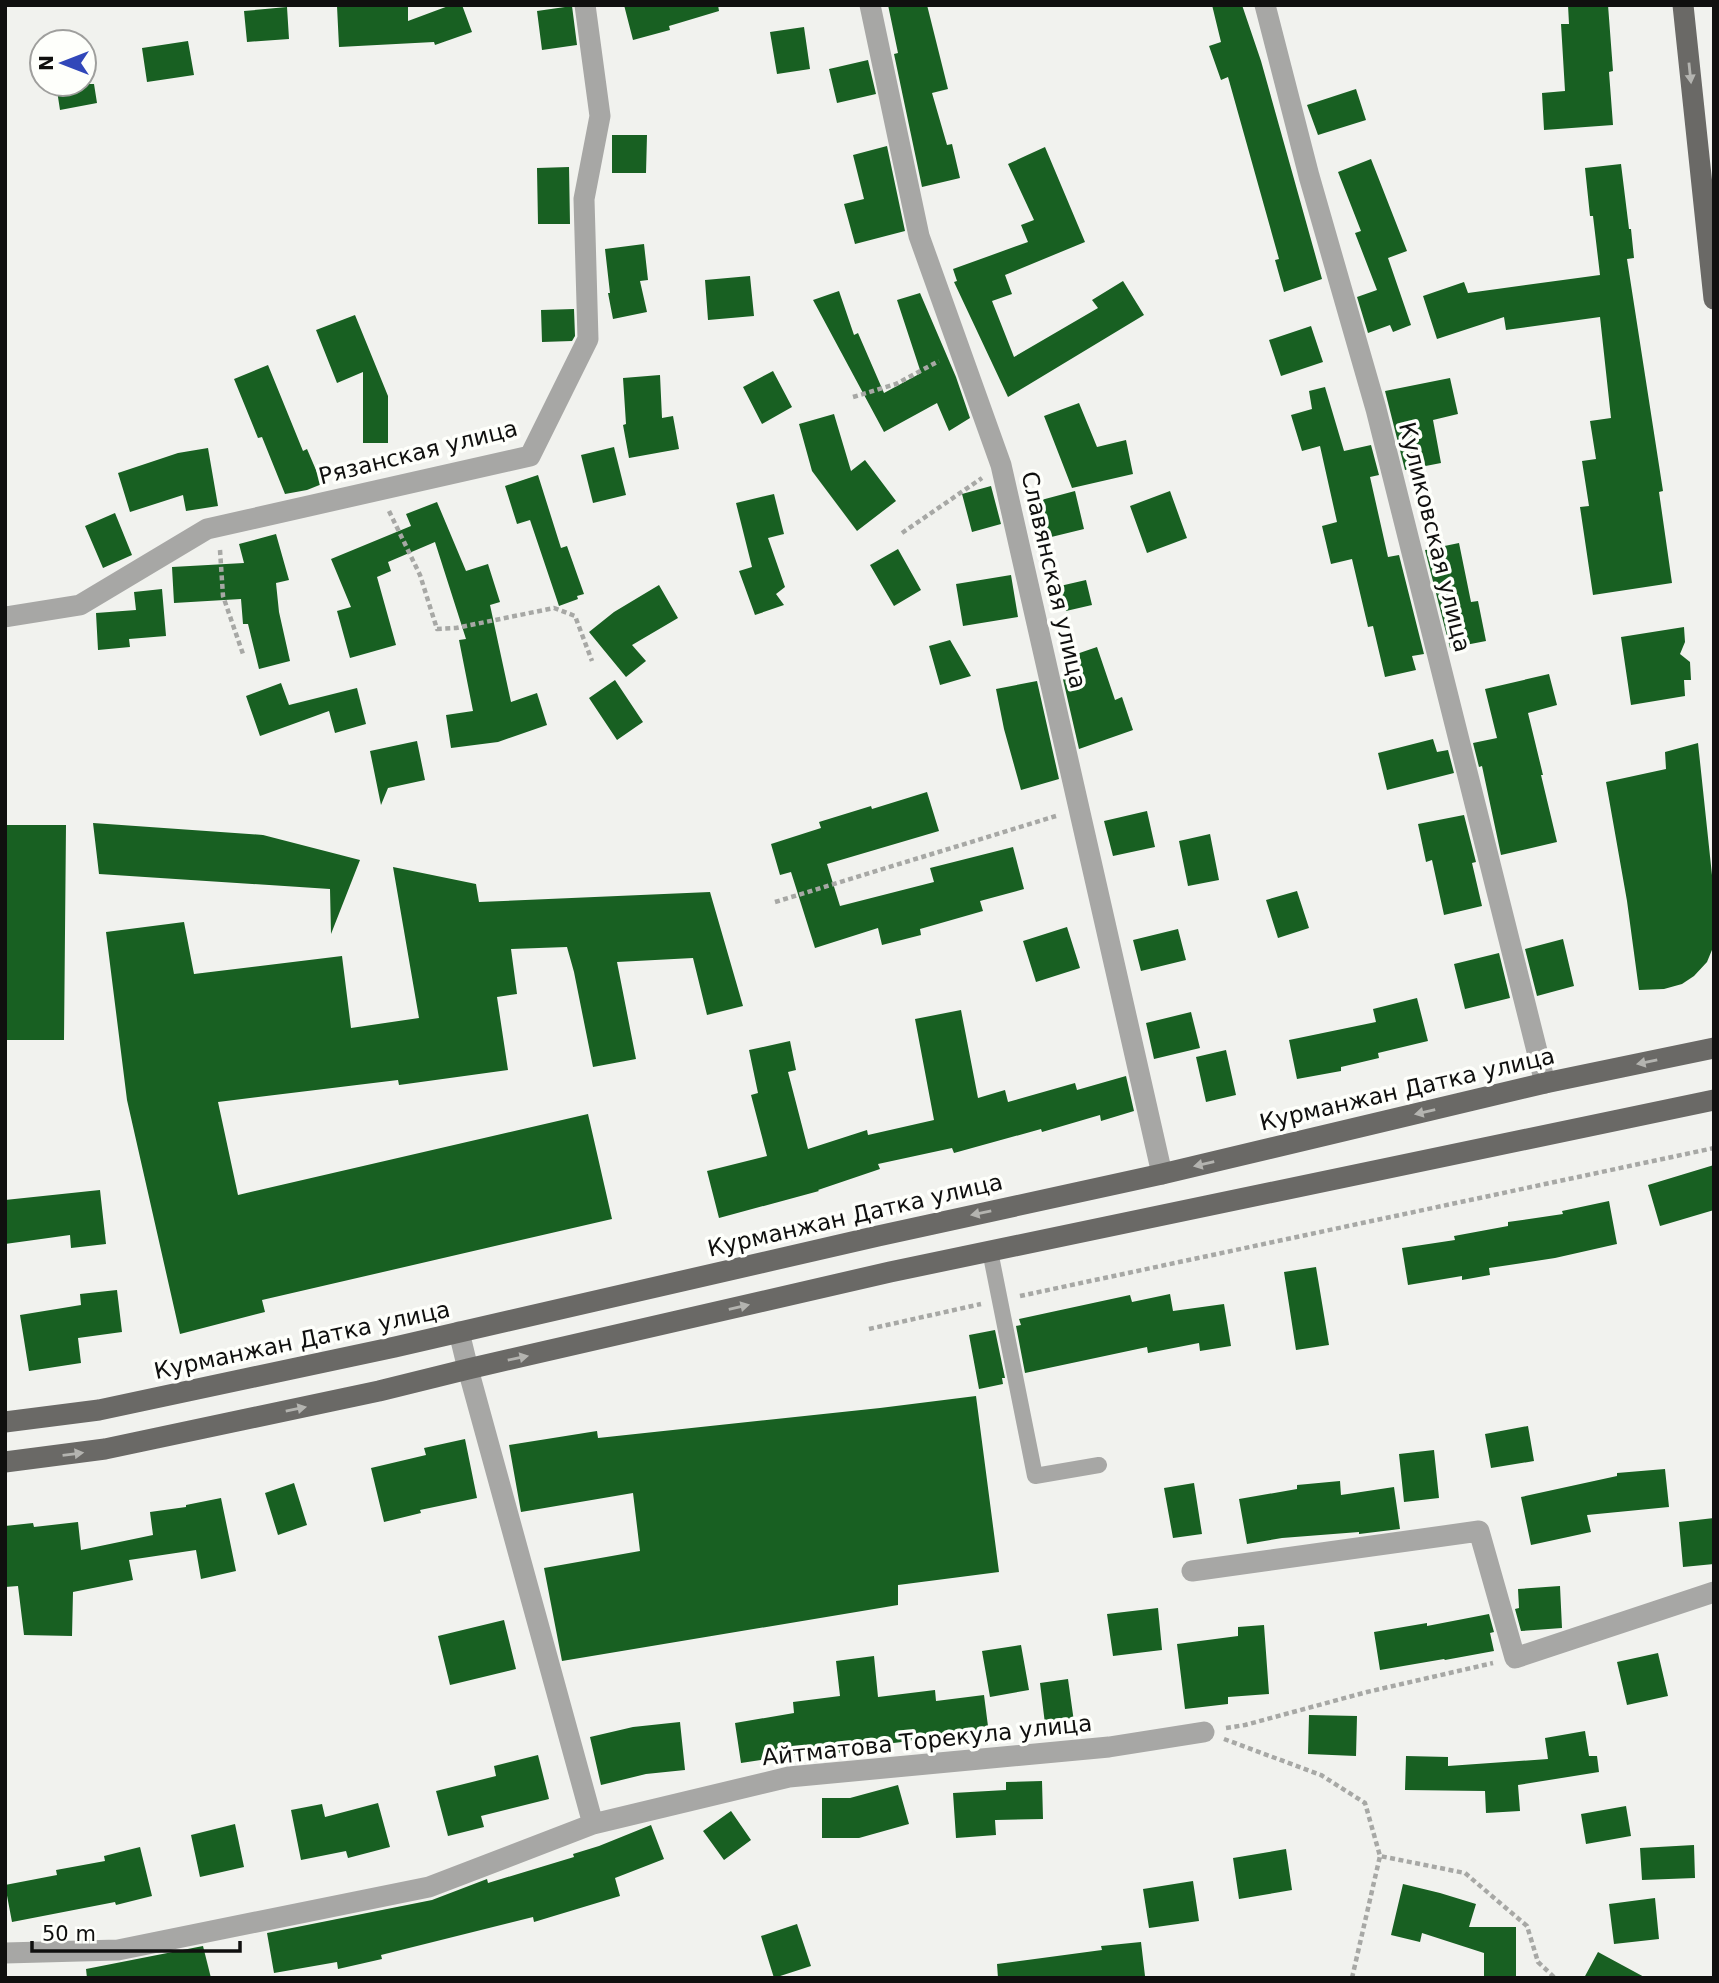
<svg xmlns="http://www.w3.org/2000/svg" width="1719" height="1983" font-family="'DejaVu Sans',sans-serif">
<style>
.building{fill:#186022}
.lines{fill:none;stroke-linecap:round;stroke-linejoin:round}
.path{stroke:#a7a8a5;stroke-width:4.5;stroke-dasharray:5 3.5;stroke-linecap:butt}
.lane{stroke:#a7a7a5;stroke-width:16}
.street{stroke:#a7a7a5;stroke-width:21}
.primary{stroke:#6a6966;stroke-width:21}
.oneway{fill:#b4b4b0}
.labels{text-anchor:middle;dominant-baseline:central;stroke-width:7;stroke-linejoin:round;paint-order:stroke}
.street-label{font-size:23px;fill:#10100f;stroke:#fefffb}
</style>
<rect width="100%" height="100%" fill="#f1f2ee"/>
<path class="building" d="M357,5H408V21L451,5H462L472,32L435,45L434,42L339,47L337,6Z
M624,5H718L719,11L669,26L670,30L633,40Z
M888,5H927L948,89L932,93L947,145L952,144L960,178L922,187L894,54L898,53Z
M1212,5H1242L1261,61L1322,279L1284,292L1275,260L1279,259L1228,77L1221,80L1209,46L1221,42Z
M1568,5H1608L1613,71L1609,72L1613,125L1544,130L1542,93L1565,91L1561,24H1569Z
M572,6L577,45L542,50L537,11Z
M287,7L289,39L247,42L244,11Z
M804,27L810,69L777,74L770,32Z
M188,41L194,75L147,82L142,48Z
M868,60L876,94L837,103L829,69Z
M56,84H94L97,103L60,110Z
M1356,89L1366,120L1318,135L1307,105Z
M612,135H647L646,173H612Z
M887,146L905,231L855,244L844,204L864,199L853,155Z
M1045,147L1085,242L1005,275L1012,294L992,301L1014,357L1098,308L1092,300L1123,281L1144,315L1008,397L954,282L957,281L953,269L1028,242L1021,225L1034,220L1008,164Z
M1371,159L1407,251L1388,258L1411,325L1393,332L1390,325L1368,333L1357,297L1377,290L1355,233L1361,231L1338,172Z
M1621,164L1629,229H1631L1634,258L1627,259L1663,491L1659,492L1672,583L1593,595L1580,507L1589,506L1582,461L1596,459L1590,421L1611,418L1600,317L1506,330L1504,317L1437,339L1423,296L1464,282L1468,293L1600,275L1593,216H1590L1585,168Z
M569,167L570,224H538L537,168Z
M644,244L648,280L640,281L647,312L613,319L608,293H610L605,249Z
M750,276L754,316L708,320L705,280Z
M839,291L854,335L858,333L884,393L921,373L897,300L920,293L956,377L970,418L949,431L937,403L884,432L813,300Z
M574,309L575,336L572,341L542,342L541,310Z
M355,315L388,396V443H363V372L337,383L316,330Z
M1311,326L1323,362L1281,376L1269,340Z
M268,365L303,451L307,449L322,484L307,490L285,494L262,437L258,438L234,379Z
M773,371L792,407L762,424L743,387Z
M660,375L662,418L673,416L679,449L629,458L623,425L626,424L623,378Z
M1450,378L1458,414L1433,420L1441,463L1405,470L1385,391Z
M1325,387L1344,451L1371,445L1379,475L1370,477L1388,557L1399,555L1424,654L1412,656L1416,670L1385,677L1373,626L1368,627L1352,559L1331,564L1322,526L1337,522L1320,446L1302,451L1291,415L1312,409L1309,391Z
M1079,403L1097,447L1126,440L1133,474L1072,488L1044,416Z
M834,414L851,471L865,460L896,501L857,531L812,471L799,424Z
M614,447L626,495L593,503L581,455Z
M208,448L218,506L186,511L183,495L130,512L118,473L178,453Z
M538,475L561,548L567,546L584,594L577,596L578,599L559,606L530,520L517,524L505,486Z
M991,486L1001,524L972,532L962,494Z
M1075,491L1084,529L1039,540L1030,503Z
M1170,491L1187,538L1147,553L1130,506Z
M774,494L784,534L768,538L785,587L776,594L784,605L755,615L739,571L752,567L736,503Z
M437,502L466,571L488,564L500,602L490,605L511,702L537,693L547,725L498,742L451,748L446,715L473,711L459,640L466,639L435,542L388,562L391,571L377,577L396,645L350,658L337,611L351,607L331,559L411,526L406,514Z
M115,513L132,555L103,568L85,526Z
M276,534L289,580L276,583L279,612L290,661L259,669L248,624H243L241,599L174,603L172,567L244,563L239,544Z
M1459,543L1471,602L1478,601L1486,641L1450,648L1425,550Z
M898,549L921,590L894,606L870,565Z
M1011,575L1018,617L963,626L956,584Z
M1086,580L1092,605L1066,611L1060,586Z
M659,585L678,618L632,645L646,661L626,677L589,632L614,612Z
M162,589L166,636L129,639L130,647L98,650L96,613L136,610L134,592Z
M1684,627L1685,642L1680,654L1690,662L1691,680H1684L1685,696L1631,705L1621,637Z
M950,640L971,676L940,685L929,646Z
M1097,647L1115,700L1122,697L1133,730L1079,749L1062,675H1067L1062,659Z
M1549,674L1557,705L1528,713L1543,775H1541L1557,842L1501,855L1482,766L1479,767L1473,743L1497,738L1485,689Z
M615,680L643,722L617,740L589,698Z
M1037,681L1059,779L1021,790L1004,729L996,689Z
M281,683L289,705L357,688L366,724L335,733L329,711L260,736L246,696Z
M1433,739L1437,752L1448,750L1454,773L1387,790L1378,753Z
M417,741L425,780L388,788L381,805L370,751Z
M1698,743L1714,894V945L1707,962L1694,976L1682,984L1664,989L1639,990L1627,901L1606,782L1666,769L1665,752Z
M927,792L939,831L827,864L840,906L934,882L930,868L1013,847L1024,889L980,901L983,911L920,929L921,935L882,945L878,928L815,948L791,872L780,875L771,844L821,828L819,822L871,806L872,809Z
M1147,811L1155,847L1113,856L1104,821Z
M1464,815L1476,862L1472,863L1482,906L1444,915L1432,860L1426,862L1418,824Z
M93,823L263,835L360,860L331,934L330,889L99,874Z
M7,825H66L64,1040H5Z
M1210,834L1219,880L1188,886L1179,841Z
M393,867L476,884L479,902L710,892L743,1006L707,1015L693,958L617,962L636,1059L593,1067L574,972L567,947L511,949L517,994L497,997L508,1070L399,1085L398,1080L218,1102L238,1195L588,1114L612,1219L262,1300L265,1312L180,1334L127,1100L106,932L184,922L194,974L342,956L351,1028L419,1018Z
M1297,891L1309,928L1278,938L1266,900Z
M1067,927L1080,968L1036,982L1023,941Z
M1178,929L1186,960L1141,971L1133,940Z
M1563,939L1574,986L1537,996L1525,949Z
M1499,953L1510,998L1465,1009L1454,964Z
M1417,998L1428,1041L1378,1053L1379,1058L1341,1067V1071L1297,1079L1289,1040L1376,1022L1373,1009Z
M961,1010L978,1098L1005,1090L1008,1102L1075,1083L1077,1090L1126,1076L1134,1111L1101,1121L1100,1115L1042,1132L1041,1129L954,1153L952,1148L878,1164L880,1169L818,1190L819,1191L719,1218L707,1171L767,1156L751,1095L758,1093L749,1050L790,1041L796,1070L788,1072L808,1149L867,1130L868,1135L934,1120L915,1019Z
M1191,1012L1200,1048L1154,1059L1146,1023Z
M1226,1050L1236,1095L1206,1102L1196,1057Z
M1714,1165V1210L1660,1226L1648,1185Z
M100,1190L106,1244L71,1248L70,1235L5,1244V1200Z
M1609,1201L1617,1244L1555,1258L1489,1268L1490,1275L1462,1280V1276L1408,1285L1402,1248L1455,1240L1454,1236L1508,1226V1222L1563,1214L1562,1211Z
M1316,1267L1329,1345L1296,1350L1284,1272Z
M117,1290L122,1332L78,1338L81,1363L29,1371L20,1315L81,1305L80,1294Z
M1170,1294L1173,1311L1224,1304L1231,1346L1200,1351L1199,1343L1148,1353L1147,1347L1025,1373L1016,1326L1021,1325L1019,1319L1130,1295L1132,1302Z
M995,1330L1005,1378H1002L1003,1384L979,1389L969,1335Z
M976,1396L999,1572L898,1585V1605L562,1661L544,1568L640,1551L633,1493L521,1512L509,1445L597,1431L598,1438L880,1408Z
M1528,1426L1534,1461L1491,1468L1485,1434Z
M465,1439L477,1498L420,1510L421,1513L384,1522L371,1468L426,1455L424,1448Z
M1434,1450L1439,1498L1404,1502L1399,1454Z
M1665,1469L1669,1507L1587,1515L1591,1532L1531,1545L1521,1497L1617,1476V1473Z
M1340,1481L1341,1495L1394,1487L1400,1529L1359,1534V1532L1282,1538L1247,1544L1239,1499L1297,1489V1485Z
M294,1483L307,1525L278,1535L265,1493Z
M1194,1483L1202,1534L1173,1538L1164,1488Z
M221,1498L236,1571L201,1579L196,1550L129,1560L133,1580L73,1592L72,1636L24,1635L18,1586L5,1587V1526L33,1523L34,1527L78,1522L81,1550L153,1535L150,1512L186,1507V1505Z
M1714,1518V1564L1683,1567L1679,1522Z
M1560,1586L1562,1628L1521,1631L1515,1609L1519,1608L1518,1589Z
M1158,1608L1162,1650L1113,1656L1107,1614Z
M1489,1614L1494,1632L1490,1633L1494,1651L1445,1660L1444,1659L1380,1670L1374,1632L1427,1623V1626Z
M504,1620L516,1669L450,1685L438,1636Z
M1264,1625L1269,1694L1228,1697V1704L1185,1709L1177,1644L1238,1636V1627Z
M1021,1645L1029,1690L990,1697L982,1651Z
M1658,1653L1668,1696L1627,1705L1617,1662Z
M874,1656L878,1697L935,1690L936,1701L984,1695L989,1734L949,1739L948,1736L886,1744V1747L805,1757L812,1752L741,1763L735,1723L794,1713L793,1702L840,1696L836,1661Z
M1068,1679L1075,1729L1046,1732L1040,1683Z
M1309,1715L1357,1716L1356,1756L1308,1754Z
M680,1722L685,1770L646,1774L601,1785L590,1737L633,1727Z
M1585,1731L1589,1756H1597L1599,1772L1518,1785L1520,1811L1486,1813L1485,1791L1405,1790L1406,1756L1448,1757V1766L1548,1759L1545,1738Z
M538,1755L549,1799L481,1816L484,1827L448,1836L436,1791L496,1776L494,1766Z
M1042,1781L1043,1819L995,1820L996,1835L956,1838L953,1793L1006,1790V1782Z
M898,1785L909,1824L859,1838H822V1798H850Z
M378,1803L390,1847L348,1858L346,1851L301,1860L291,1810L322,1804L325,1817Z
M1626,1806L1631,1836L1586,1844L1581,1814Z
M731,1811L751,1840L724,1860L703,1831Z
M235,1824L244,1867L200,1877L191,1835Z
M651,1825L664,1859L615,1878L620,1896L534,1922L533,1917L381,1955L382,1959L338,1969L337,1962L274,1973L267,1933L432,1900L487,1879L488,1883L574,1857L573,1854L599,1846Z
M1694,1845L1695,1878L1642,1880L1640,1848Z
M140,1847L152,1896L116,1905L115,1902L12,1922L5,1885L57,1875L56,1870L105,1861L104,1856Z
M1286,1849L1292,1890L1239,1899L1233,1858Z
M1193,1881L1199,1921L1149,1928L1143,1889Z
M1403,1884L1440,1893L1476,1904L1469,1927H1516V1978H1484V1953L1422,1933L1420,1942L1391,1935Z
M1655,1898L1659,1939L1614,1944L1609,1904Z
M797,1924L811,1966L774,1978L761,1936Z
M1141,1942L1145,1976L998,1978L997,1964L1102,1950L1101,1946Z
M203,1946L211,1978H87L86,1969Z
M1598,1952L1646,1978H1584Z"/>
<g class="lines">
<path class="path" d="M853,397L896,384L939,361
M389,511L420,575L437,629L456,628L554,608L575,616L592,661
M902,533L982,478
M220,550L223,596L244,657
M775,902L1056,816
M1020,1296L1714,1148
M869,1329L981,1304
M1226,1728L1245,1725L1367,1692L1493,1663
M1224,1739L1321,1775L1365,1803L1380,1856L1465,1873L1527,1926L1538,1962L1555,1978
M1352,1978L1380,1856"/>
<path class="lane" d="M990,1251L1035,1476L1099,1465"/>
<path class="street" d="M870,5L919,236L1001,465L1162,1174
M1265,5L1309,176L1376,409L1545,1083
M5,617L80,605L207,529L530,456L588,339L584,199L600,116L585,5
M459,1332L468,1369L593,1824
M1192,1571L1479,1531L1515,1658L1714,1592
M5,1953L118,1950L429,1887L593,1824L789,1777L1109,1747L1204,1732"/>
<path class="primary" d="M1683,5L1714,299
M5,1422L99,1410L395,1347L878,1236L1162,1174L1545,1083L1714,1048
M5,1462L105,1449L379,1391L468,1369L890,1272L1714,1100"/>
</g>
<defs><path id="oneway-solid" d="M-6-.8H1V-3.2L6.5 0L1 3.2V.8H-6Z" transform="scale(1.75)"/></defs>
<g class="oneway">
<use href="#oneway-solid" transform="translate(1690 73) rotate(84)"/>
<use href="#oneway-solid" transform="translate(1647 1062) rotate(168)"/>
<use href="#oneway-solid" transform="translate(1425 1112) rotate(167)"/>
<use href="#oneway-solid" transform="translate(1204 1164) rotate(167)"/>
<use href="#oneway-solid" transform="translate(981 1213) rotate(168)"/>
<use href="#oneway-solid" transform="translate(739 1307) rotate(-13)"/>
<use href="#oneway-solid" transform="translate(518 1358) rotate(-12)"/>
<use href="#oneway-solid" transform="translate(296 1409) rotate(-12)"/>
<use href="#oneway-solid" transform="translate(73 1454) rotate(-7)"/>
</g>
<g class="labels">
<g class="street-label">
<text transform="translate(418 452) rotate(-14)">Рязанская улица</text>
<text transform="translate(1435 537) rotate(76)">Куликовская улица</text>
<text transform="translate(1054 580) rotate(77)">Славянская улица</text>
<text transform="translate(1407 1089) rotate(-13)">Курманжан Датка улица</text>
<text transform="translate(855 1215) rotate(-13)">Курманжан Датка улица</text>
<text transform="translate(302 1340) rotate(-12)">Курманжан Датка улица</text>
<text transform="translate(927 1740) rotate(-6)">Айтматова Торекула улица</text>
</g>
</g>
<rect width="1719" height="1983" fill="none" stroke="#10100f" stroke-width="14"/>
<g transform="translate(63 63) rotate(270)"><circle r="33" fill="#fefffb" stroke="#9f9f9d" stroke-width="2"/>
<path d="M0-5L12 26L0 18L-12 26Z" fill="#3147b9"/>
<text y="-10" font-size="19" font-weight="bold" text-anchor="middle" fill="#10100f">N</text>
</g>
<path d="M32 1941v10h208v-10" fill="none" stroke="#10100f" stroke-width="3.5"/>
<text x="42" y="1941" font-size="21" fill="#10100f" stroke="#fefffb" stroke-width="5" paint-order="stroke">50 m</text>
</svg>
